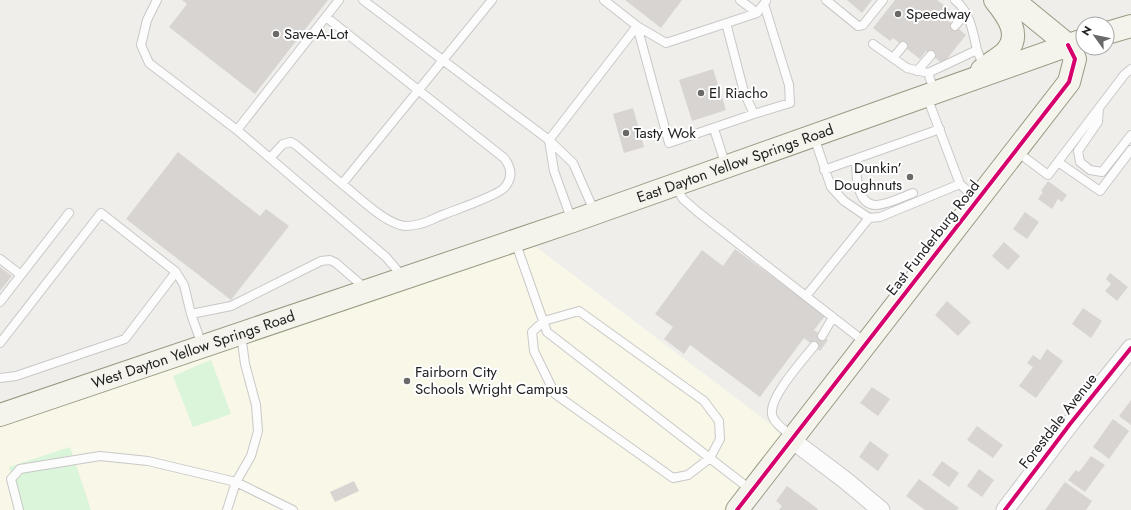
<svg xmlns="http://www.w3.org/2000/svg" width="1131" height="510" font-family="Jost,sans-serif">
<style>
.education{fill:#f8f7e8}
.park{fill:#daf5da}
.building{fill:#d7d4d2}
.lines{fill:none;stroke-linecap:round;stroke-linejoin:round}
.lane-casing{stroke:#c9c8c7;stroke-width:10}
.street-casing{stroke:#c9c8c7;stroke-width:19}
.secondary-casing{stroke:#999a82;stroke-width:24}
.lane{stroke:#fdfcfc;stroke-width:8}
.street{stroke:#fdfcfc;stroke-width:17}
.secondary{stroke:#f4f4ed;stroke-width:22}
.cycleway-casing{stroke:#fff;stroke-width:6}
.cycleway{stroke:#d6006c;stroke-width:4}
.poi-dot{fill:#6a6968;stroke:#fff;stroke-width:1.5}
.labels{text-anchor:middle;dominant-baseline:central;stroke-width:4;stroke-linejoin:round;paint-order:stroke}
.poi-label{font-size:15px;fill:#222;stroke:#fff;text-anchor:start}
.street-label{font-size:15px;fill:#222;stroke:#fff}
</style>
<rect width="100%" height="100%" fill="#f0eeeb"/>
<path class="education" d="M524,238L792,440L737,510H0V415Z"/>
<path class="park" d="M211,360L231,414L193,427L173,376Z
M70,447L91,510H23L9,467Z"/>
<path class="building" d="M182,0H328L255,94L169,27L187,4Z
M625,0H682L661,28Z
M847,0H872L862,13Z
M895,0H937L955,14L949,21L966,35L943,64L926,51L920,59L893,38L890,41L873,28Z
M713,69L726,110L692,121L679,80Z
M633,108L644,147L624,153L613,114Z
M178,152L260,216L266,209L289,226L231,300L126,219Z
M1048,181L1067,195L1062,202L1058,199L1052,209L1038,199L1043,192L1041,191Z
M1025,212L1039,222L1027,239L1013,229Z
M1004,242L1020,256L1008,270L992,256Z
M735,249L825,316L814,330L828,340L820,351L804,338L760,397L690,345L684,354L664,339L673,327L655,314L702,250L723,266Z
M0,267L12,276L0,291Z
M1110,273L1128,287L1117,301L1105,291L1111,284L1106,279Z
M947,301L971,322L958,336L935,315Z
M1083,308L1102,321L1091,338L1072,324Z
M1047,349L1063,361L1036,398L1019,386L1033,367L1027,363L1033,355L1040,360Z
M872,387L890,399L878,416L860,403Z
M1131,400V425L1119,416Z
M1113,419L1129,431L1109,459L1093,447Z
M977,426L1003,445L993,458L967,440Z
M870,441L889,455L878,471L859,457Z
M1091,456L1105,465L1085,492L1068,480L1076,470L1079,472Z
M942,461L959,473L949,487L932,475Z
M979,469L994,480L982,497L967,486Z
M919,479L959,508L957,510H925L906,496Z
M354,481L359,491L335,502L330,492Z
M1065,482L1092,501L1086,510H1045Z
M787,486L818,509L817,510H779L782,506L776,501Z"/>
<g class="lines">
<defs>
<path id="lane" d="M157,0L147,20L141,45L149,63L237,130L386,257L403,277
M363,0L549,140L573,163L595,213
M604,0L637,26L666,43L757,13L766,1
M740,0L757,13
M826,0L858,26L863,25L883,0
M955,0C970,12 973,32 977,50
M326,17L504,158C512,168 513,178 504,188C496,196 458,209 445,214C437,217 428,222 420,224C416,225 409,226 405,226C385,224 358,196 342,184
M726,23L744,92L754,114L790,103L789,85L764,4
M637,26L669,143L754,114
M955,26L966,13
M873,44L907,68L928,73
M893,58L903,46
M917,71L931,55
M935,93L928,73L977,50L984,67
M927,97L960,184L977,200
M1099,108L1098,122L1078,151L1080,162L1090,170L1102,172L1131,135
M714,129L726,166
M237,130L339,0
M814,137L831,187L844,201L869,218L880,217L960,184
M1016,151L1048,175L1124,75L1131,69
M270,158L283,144L291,142L296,145L342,184L492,0
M856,159C856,173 856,206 877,205C889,204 902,197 913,193
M1058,162L1100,191L1131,150
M824,170L940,129
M675,185L683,199L699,213L866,343
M572,221L554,171L549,140L637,26
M515,241L547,332L751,490
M0,259L21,275
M806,296L869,218
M0,302L69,213
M579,311L704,401L719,421L720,439L710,458L688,475L673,478L555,394L534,351L532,332L544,321Z
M191,314L231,306L321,261L330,260L336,263L366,289
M241,334L245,364L256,405L258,431L251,456L236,482L293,510
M822,336L833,317
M0,343L101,213L176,272L184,285L191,314L202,345
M0,378L16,376L125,339L176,272
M793,437C786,431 773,423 772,414C769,397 803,360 814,346
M19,510L11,479L20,469L100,456L148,461L236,482L227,510"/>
<path id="street" d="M792,440L845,480L881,510
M1005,510L1070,424L1131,348"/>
<g id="secondary">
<path d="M1107,33L1131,26"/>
<path d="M982,70C989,64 998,59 1005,53C1023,35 1007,15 995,0"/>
<path id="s1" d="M0,415L573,221L1083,40"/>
<path d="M737,510L1069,82L1075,59L1068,45L1013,0"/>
</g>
</defs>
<use href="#lane" class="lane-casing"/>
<use href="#street" class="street-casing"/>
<use href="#secondary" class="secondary-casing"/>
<use href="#lane" class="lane"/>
<use href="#street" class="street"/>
<use href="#secondary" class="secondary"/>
<defs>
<path id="cycleway" d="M737,510L1069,82L1075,59L1068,45
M1005,510L1070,424L1131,348"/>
</defs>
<use href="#cycleway" class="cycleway-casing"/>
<use href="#cycleway" class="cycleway"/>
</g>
<g class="poi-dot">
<circle cx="898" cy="14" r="4"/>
<circle cx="276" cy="34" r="4"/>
<circle cx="701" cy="93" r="4"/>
<circle cx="626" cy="133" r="4"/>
<circle cx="910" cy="177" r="4"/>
<circle cx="407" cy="381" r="4"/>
</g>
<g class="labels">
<g class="poi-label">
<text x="906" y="14">Speedway</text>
<text x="284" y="34">Save-A-Lot</text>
<text x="709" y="93">El Riacho</text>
<text x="634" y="133">Tasty Wok</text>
<text x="902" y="168" text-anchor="end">Dunkin’<tspan x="902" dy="17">Doughnuts</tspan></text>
<text x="415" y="372">Fairborn City<tspan x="415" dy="17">Schools Wright Campus</tspan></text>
</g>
<g class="street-label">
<text stroke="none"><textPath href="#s1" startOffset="777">East Dayton Yellow Springs Road</textPath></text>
<text transform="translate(933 238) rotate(-52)">East Funderburg Road</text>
<text stroke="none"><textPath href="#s1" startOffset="204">West Dayton Yellow Springs Road</textPath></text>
<text transform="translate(1058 421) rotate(-52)">Forestdale Avenue</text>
</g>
</g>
<g transform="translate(1095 36) rotate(303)"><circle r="19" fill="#ffffff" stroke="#a7a7a7"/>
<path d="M0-3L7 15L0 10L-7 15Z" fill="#6a6968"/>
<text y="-6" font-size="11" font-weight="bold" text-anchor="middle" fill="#222222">N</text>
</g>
</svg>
